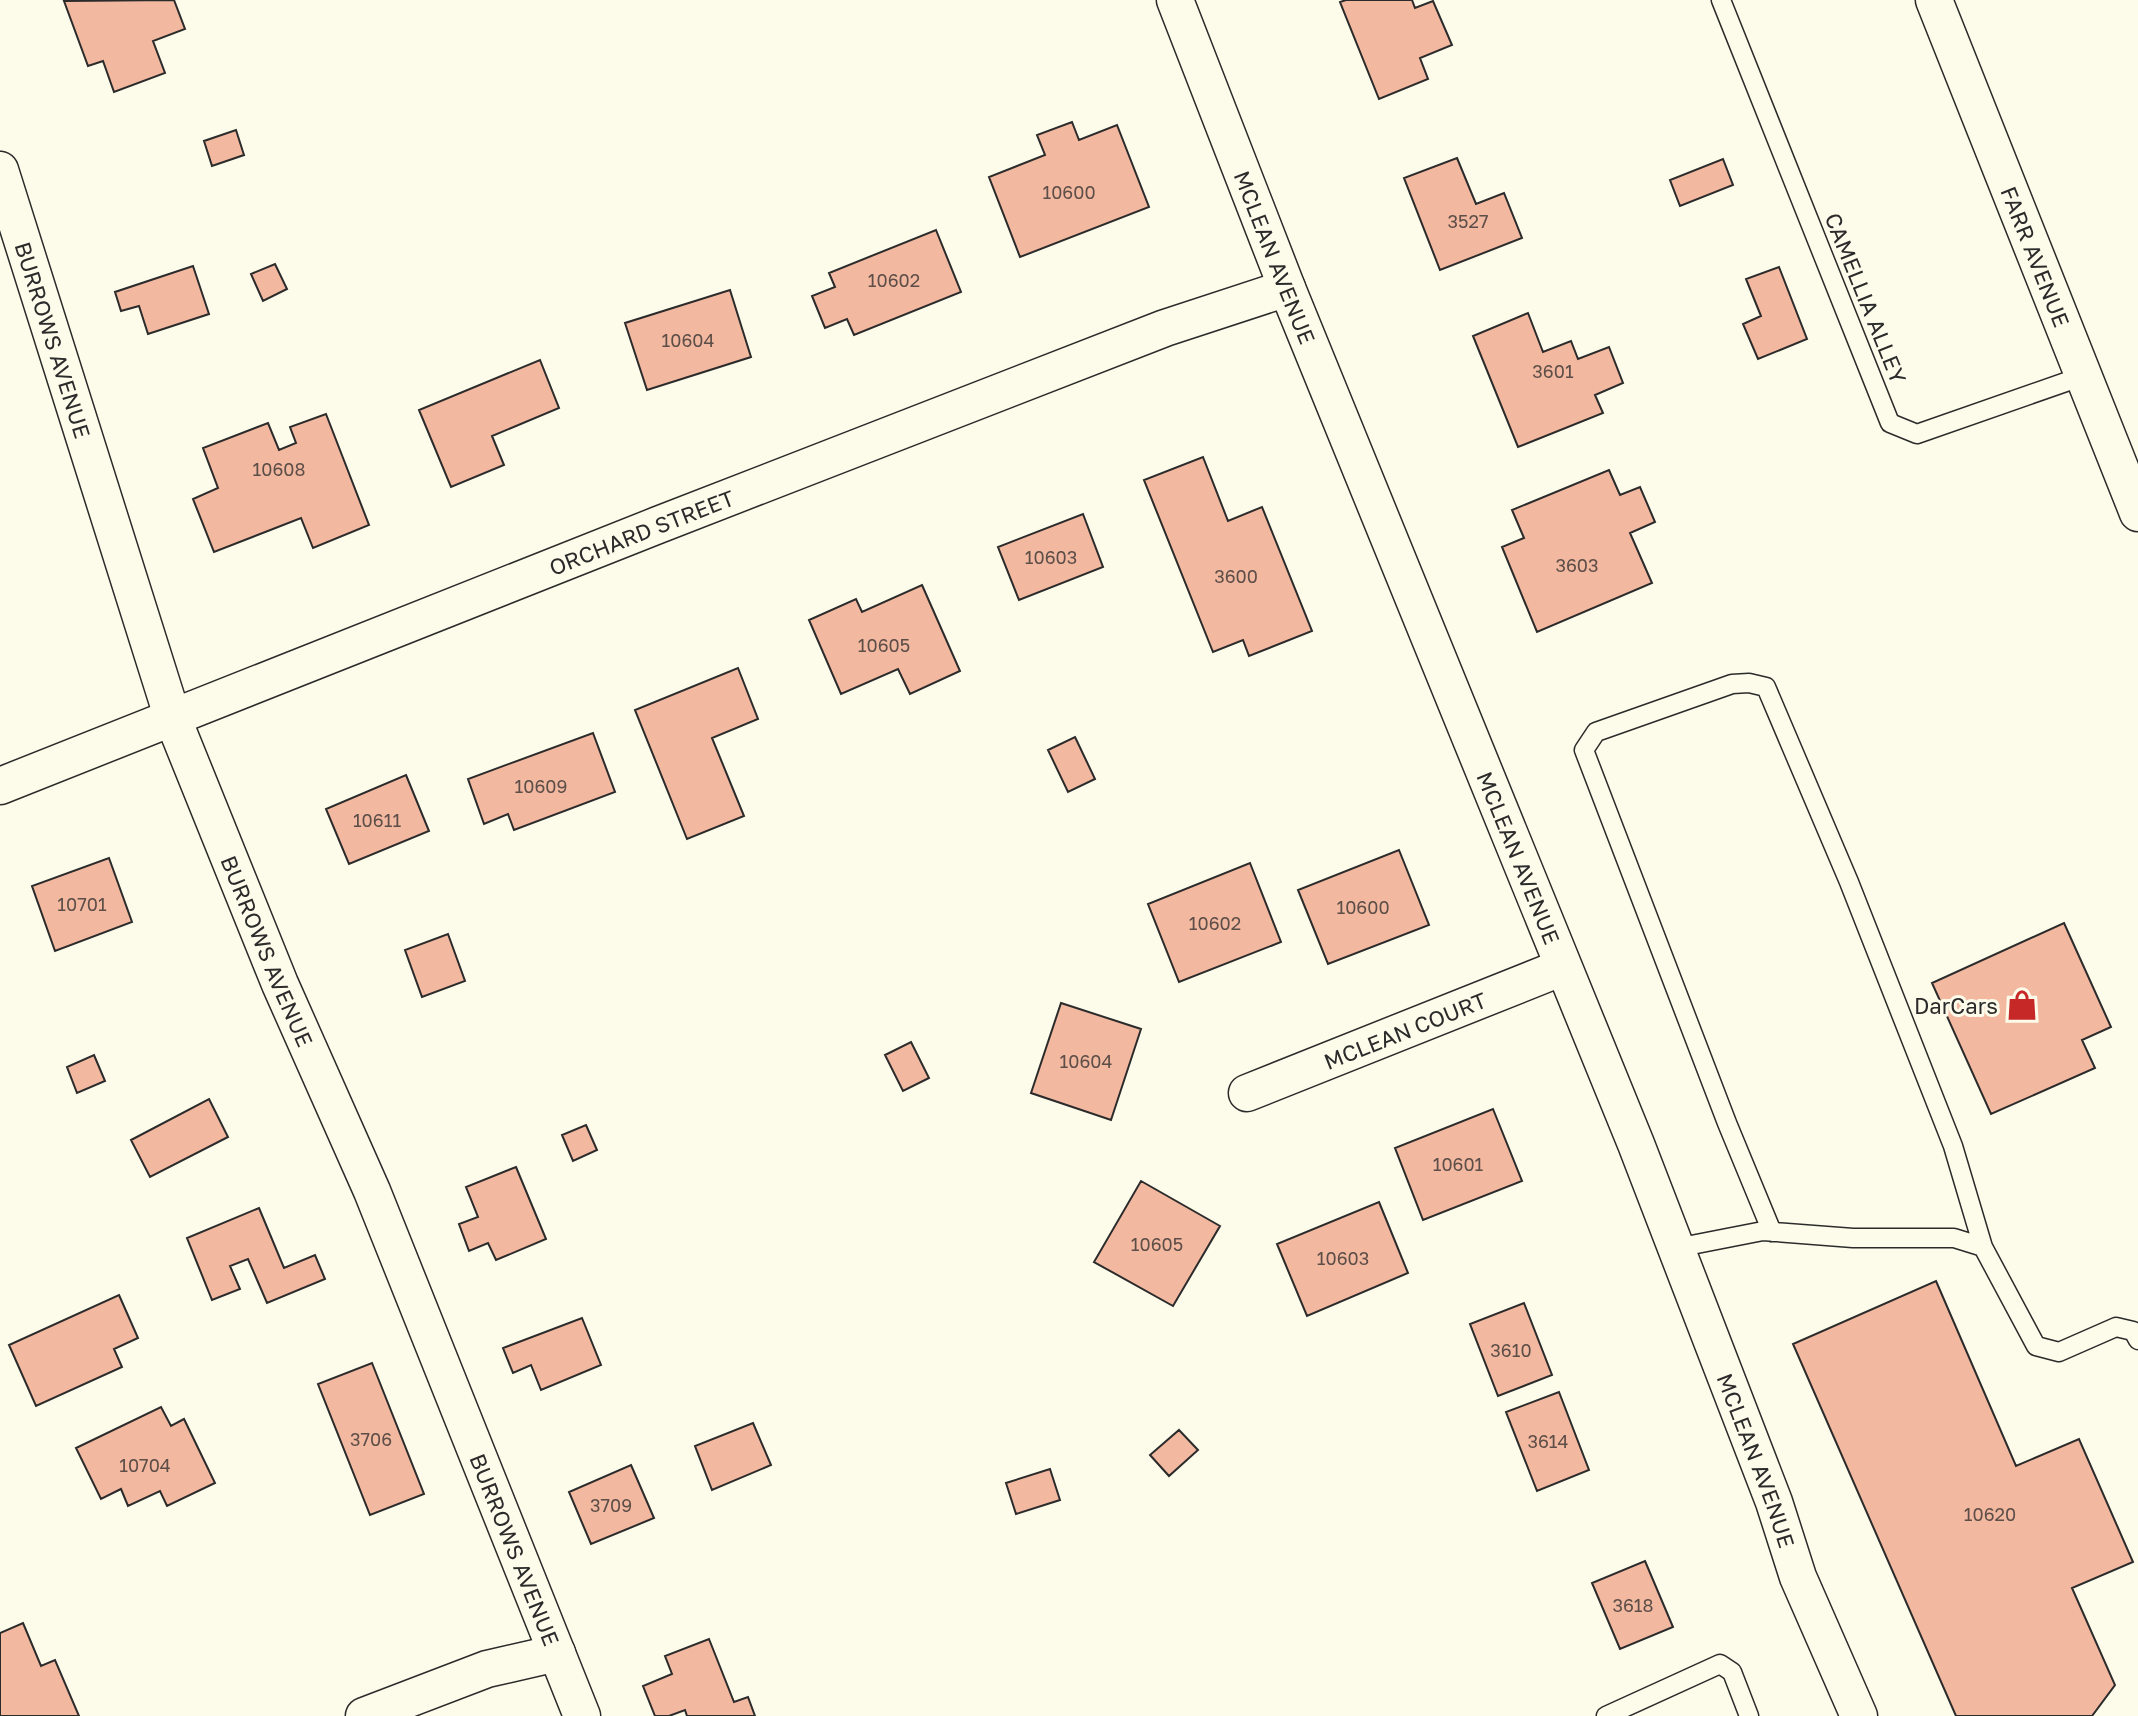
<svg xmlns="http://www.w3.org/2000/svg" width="2138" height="1716" font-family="'Golos Text',sans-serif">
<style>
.building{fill:#f2b8a0;stroke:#2b2b2b;stroke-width:2}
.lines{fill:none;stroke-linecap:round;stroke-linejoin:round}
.service-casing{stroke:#2b2b2b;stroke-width:21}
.minor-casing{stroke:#2b2b2b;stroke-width:39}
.service{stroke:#fdfbea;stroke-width:18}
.minor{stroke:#fdfbea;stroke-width:36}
.labels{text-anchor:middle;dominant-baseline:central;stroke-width:6;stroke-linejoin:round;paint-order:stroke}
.number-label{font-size:18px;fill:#5d4e48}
.street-label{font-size:22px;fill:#2b2b2b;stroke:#fdfbea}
.poi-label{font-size:22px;fill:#2b2b2b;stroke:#fdfbea;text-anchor:end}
</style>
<rect width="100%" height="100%" fill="#fdfbea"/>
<path class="building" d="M174,0L185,29L153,41L165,73L114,92L103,61L88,66L64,1Z
M1346,0H1412L1415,8L1433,1L1452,45L1420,58L1428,79L1379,99L1340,2Z
M1072,122L1079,140L1117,125L1149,207L1020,257L989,177L1045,155L1037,135Z
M236,130L244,155L212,166L204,141Z
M1457,158L1476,204L1504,193L1522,238L1440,270L1404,178Z
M1723,159L1733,185L1680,206L1670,180Z
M936,230L961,292L854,335L847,319L825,328L812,296L835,287L829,273Z
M275,264L287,289L263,301L251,274Z
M193,266L209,314L148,334L139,306L121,311L115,292Z
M1779,267L1807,339L1758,359L1743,324L1761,316L1746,279Z
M730,290L751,357L647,390L625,323Z
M1528,313L1543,352L1571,341L1578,359L1609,347L1623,383L1595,395L1603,413L1518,447L1473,336Z
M540,360L559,408L492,436L504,465L451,487L419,410Z
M326,414L369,525L313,548L301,518L214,552L193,499L218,488L203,448L268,423L279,450L296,443L290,427Z
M1203,457L1228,521L1262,507L1312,631L1249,656L1243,640L1213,652L1144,480Z
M1609,470L1620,495L1640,487L1655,522L1630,533L1652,583L1537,632L1502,547L1524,538L1512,510Z
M1083,514L1103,567L1019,600L998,547Z
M922,585L960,671L910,694L898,669L841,694L809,620L856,599L862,612Z
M738,668L758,719L712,738L744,816L687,839L635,710Z
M593,733L615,792L514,830L508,814L484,824L468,779Z
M1075,737L1095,779L1068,792L1048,750Z
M406,775L429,831L349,864L326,809Z
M1399,850L1429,925L1328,964L1298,890Z
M109,858L132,922L55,951L32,886Z
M1250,863L1281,942L1179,982L1148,904Z
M2064,923L2111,1027L2082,1040L2095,1068L1991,1114L1932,983Z
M448,934L465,981L422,997L405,950Z
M1061,1003L1141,1029L1111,1120L1031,1093Z
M911,1042L929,1078L903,1091L885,1055Z
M94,1055L105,1081L77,1093L67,1067Z
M209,1099L228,1137L150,1177L131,1140Z
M1493,1109L1522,1181L1423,1220L1395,1148Z
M586,1125L597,1150L573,1161L562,1135Z
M516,1167L546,1239L496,1260L488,1243L469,1251L459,1224L478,1217L466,1187Z
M1141,1181L1220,1226L1173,1306L1094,1262Z
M1379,1202L1408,1273L1307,1316L1277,1244Z
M259,1208L284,1268L315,1255L325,1279L267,1303L248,1259L230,1266L240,1289L212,1300L187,1238Z
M1936,1281L2016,1466L2079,1439L2133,1562L2072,1588L2115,1685L2092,1716H1956L1793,1344Z
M119,1295L138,1338L114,1349L122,1367L36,1406L9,1345Z
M1524,1303L1552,1375L1498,1396L1470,1324Z
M582,1318L601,1365L541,1390L531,1365L513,1373L503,1348Z
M372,1363L424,1494L370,1515L318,1384Z
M1559,1392L1589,1470L1537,1491L1506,1412Z
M161,1407L171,1426L184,1419L215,1483L167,1506L160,1491L128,1506L121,1489L101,1499L76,1448Z
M753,1423L771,1465L712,1490L695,1446Z
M1179,1430L1198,1450L1169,1476L1150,1455Z
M631,1465L654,1518L591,1544L569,1492Z
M1050,1469L1060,1500L1016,1514L1006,1483Z
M1645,1561L1673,1627L1620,1649L1592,1583Z
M23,1623L41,1666L55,1660L79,1716H0V1633Z
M709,1639L734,1702L748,1697L755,1716H687L685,1710L669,1716H655L643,1686L672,1674L665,1656Z"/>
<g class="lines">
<defs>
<path id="service" d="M1721,0L1890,423L1917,434L2083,376
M1772,1232L1727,1123L1584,750L1596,732L1732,684L1749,683L1766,687L1849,882L1953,1146L1983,1247
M1676,1248L1763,1231L1853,1238H1954L1983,1247L2036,1346L2059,1352L2116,1327L2133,1331L2138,1340
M1606,1716L1720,1664L1732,1672L1749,1716"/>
<g id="minor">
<path id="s1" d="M1175,0L1287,288L1636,1144L1774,1502L1798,1577L1859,1716"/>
<path id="s2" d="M1934,0L2138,513"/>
<path id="s3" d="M0,170L173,719L280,984L372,1191L582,1716"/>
<path id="s4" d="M0,786L658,525L1165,328L1287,288"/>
<path id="s5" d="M1247,1093L1563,967"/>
<path d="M364,1716L487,1669L557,1653"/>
</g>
</defs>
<use href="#service" class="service-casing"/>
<use href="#minor" class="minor-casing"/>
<use href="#service" class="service"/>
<use href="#minor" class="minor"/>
</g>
<defs>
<symbol id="shop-bare" viewBox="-9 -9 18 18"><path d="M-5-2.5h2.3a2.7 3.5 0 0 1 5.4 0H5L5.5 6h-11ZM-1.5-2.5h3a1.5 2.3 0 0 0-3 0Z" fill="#c62828" stroke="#fdfbea" stroke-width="2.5" paint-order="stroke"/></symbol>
</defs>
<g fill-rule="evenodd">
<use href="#shop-bare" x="2000" y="983" width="44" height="44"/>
</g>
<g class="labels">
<g class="number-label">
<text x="1069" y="192">10600</text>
<text x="1468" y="221">3527</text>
<text x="894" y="280">10602</text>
<text x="688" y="340">10604</text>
<text x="1553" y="371">3601</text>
<text x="279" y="469">10608</text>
<text x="1051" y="557">10603</text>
<text x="1577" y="565">3603</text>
<text x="1236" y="576">3600</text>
<text x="884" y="645">10605</text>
<text x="541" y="786">10609</text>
<text x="377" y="820">10611</text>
<text x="82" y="904">10701</text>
<text x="1363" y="907">10600</text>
<text x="1215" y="923">10602</text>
<text x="1086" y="1061">10604</text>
<text x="1458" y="1164">10601</text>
<text x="1157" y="1244">10605</text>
<text x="1343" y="1258">10603</text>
<text x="1511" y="1350">3610</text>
<text x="371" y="1439">3706</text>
<text x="1548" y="1441">3614</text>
<text x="145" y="1465">10704</text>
<text x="611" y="1505">3709</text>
<text x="1990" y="1514">10620</text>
<text x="1633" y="1605">3618</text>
</g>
<g class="street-label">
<text stroke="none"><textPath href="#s2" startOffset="276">FARR AVENUE</textPath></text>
<text stroke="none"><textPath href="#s1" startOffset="276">MCLEAN AVENUE</textPath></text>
<text transform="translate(1866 298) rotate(68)">CAMELLIA ALLEY</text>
<text stroke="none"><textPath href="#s3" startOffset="178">BURROWS AVENUE</textPath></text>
<text stroke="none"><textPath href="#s4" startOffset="690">ORCHARD STREET</textPath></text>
<text stroke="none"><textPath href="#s1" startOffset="924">MCLEAN AVENUE</textPath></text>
<text stroke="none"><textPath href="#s3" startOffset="826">BURROWS AVENUE</textPath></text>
<text stroke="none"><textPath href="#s5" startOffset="170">MCLEAN COURT</textPath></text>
<text stroke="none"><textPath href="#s1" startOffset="1572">MCLEAN AVENUE</textPath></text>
<text stroke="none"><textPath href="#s3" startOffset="1474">BURROWS AVENUE</textPath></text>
</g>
<g class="poi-label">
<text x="1998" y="1005">DarCars</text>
</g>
</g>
</svg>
